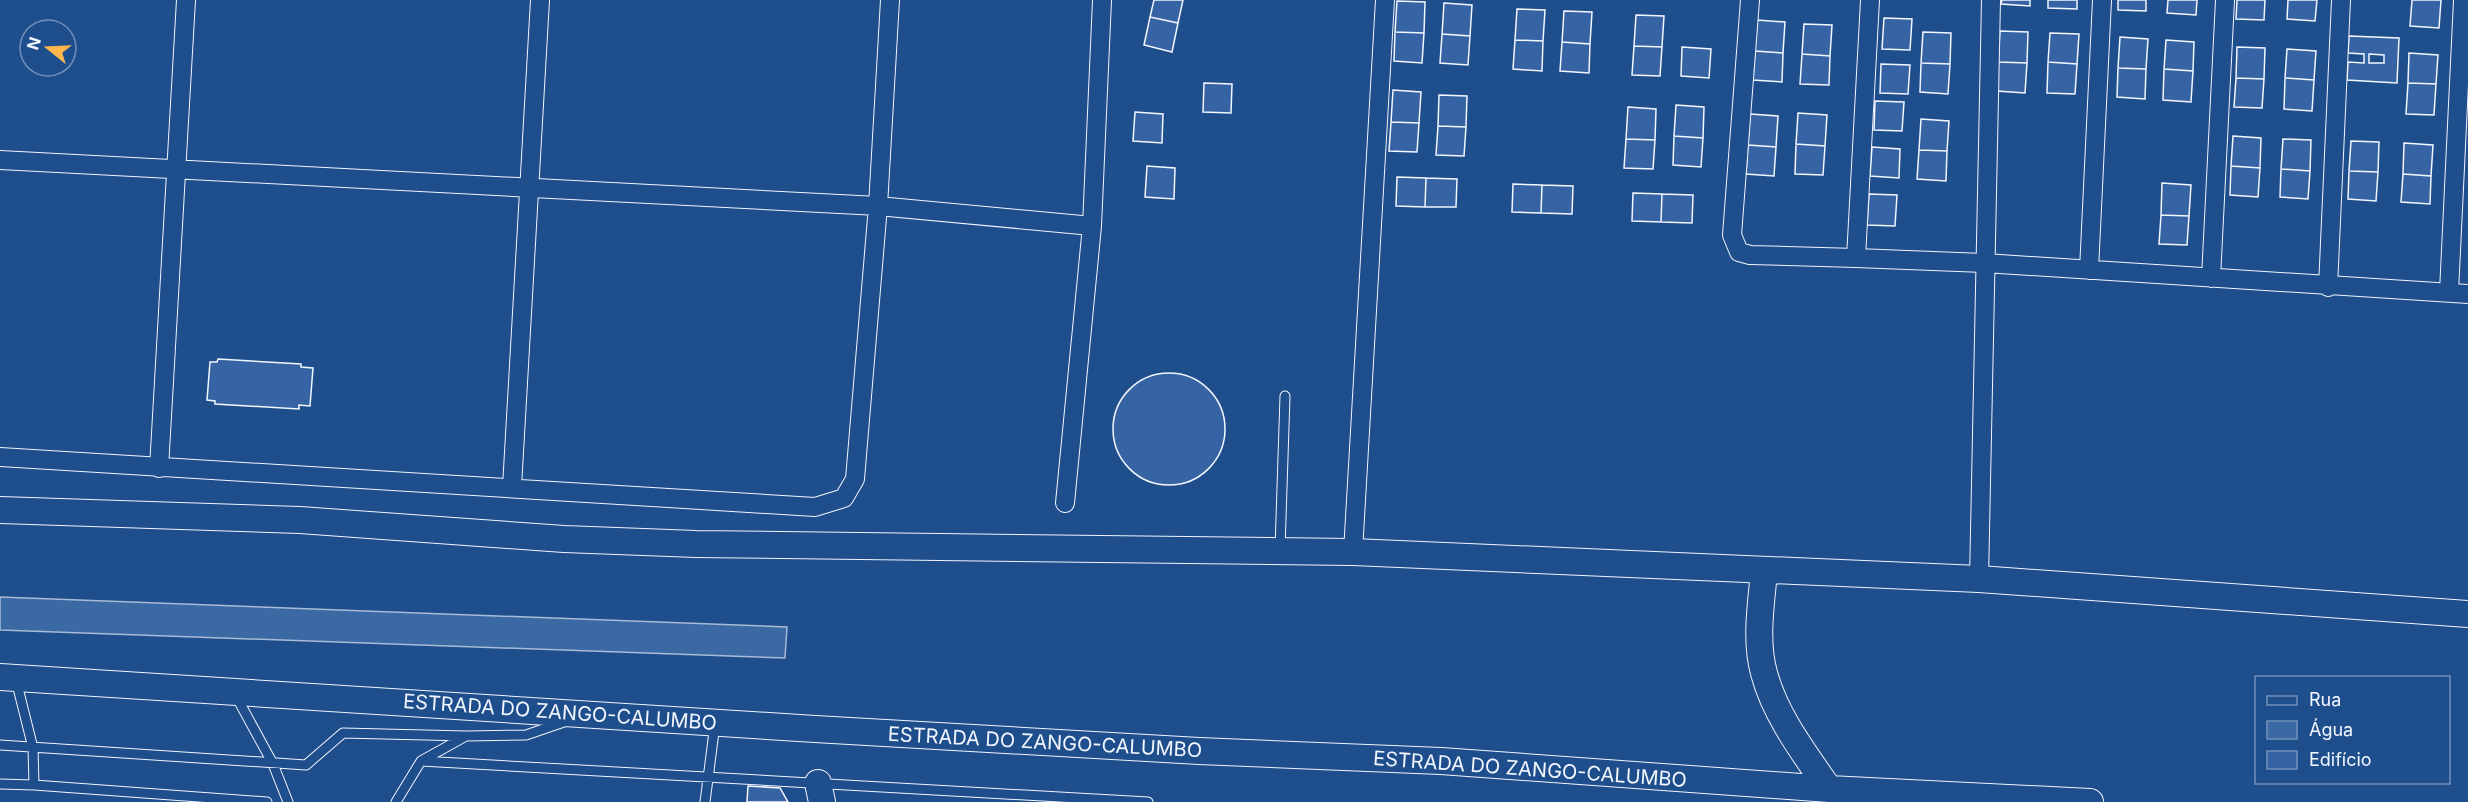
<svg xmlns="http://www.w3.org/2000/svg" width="2468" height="802" font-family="Inter,sans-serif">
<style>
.water{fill:#3b69a3;stroke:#a8bbd7;stroke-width:1.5}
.building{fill:#3563a3;stroke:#f2f6ff;stroke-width:1.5;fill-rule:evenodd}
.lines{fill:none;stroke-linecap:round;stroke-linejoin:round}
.lane-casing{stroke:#f2f6ff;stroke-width:11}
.street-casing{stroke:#f2f6ff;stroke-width:20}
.secondary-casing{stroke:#f2f6ff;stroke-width:28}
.lane{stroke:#1f4e8c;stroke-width:9}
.street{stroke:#1f4e8c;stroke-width:18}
.secondary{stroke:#1f4e8c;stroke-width:26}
.labels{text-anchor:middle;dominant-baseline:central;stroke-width:4.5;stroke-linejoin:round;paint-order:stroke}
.street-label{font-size:20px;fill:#f2f6ff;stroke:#1f4e8c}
</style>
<rect width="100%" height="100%" fill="#1f4e8c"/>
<path class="water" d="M0,597L787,627L785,658L0,630Z"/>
<path class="building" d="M1154,0H1183L1178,23L1150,17Z
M2002,0H2030V6L2001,4Z
M2048,0H2077V9L2048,8Z
M2118,0H2146V11L2118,10Z
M2168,0H2197L2196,15L2167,13Z
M2237,0H2265L2264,20L2236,19Z
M2288,0H2317L2315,21L2287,19Z
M2412,0H2441L2439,28L2410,26Z
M1397,1L1425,2L1424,33L1395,32Z
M1444,3L1472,5L1470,36L1442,34Z
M1517,9L1545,10L1543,41L1515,40Z
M1564,11L1592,12L1590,44L1562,42Z
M1636,15L1664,16L1662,47L1634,46Z
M1150,17L1178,23L1172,52L1144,45Z
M1884,18L1912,19L1910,50L1882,49Z
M1757,20L1785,22L1783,53L1755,51Z
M1804,24L1832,25L1830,56L1802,54Z
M2000,31L2028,32L2027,63L1998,62Z
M1395,32L1424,33L1422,63L1394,61Z
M1923,32L1951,33L1950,64L1921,63Z
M2050,33L2079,34L2077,64L2048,62Z
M1442,34L1470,36L1468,65L1440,63Z
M2349,36L2399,38L2397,83L2347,80L2348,62L2364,63V54L2348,53ZM2369,54L2384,55V63H2369Z
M2120,37L2148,39L2146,69L2118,68Z
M1515,40L1543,41L1542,71L1513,69Z
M2166,40L2194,42L2193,71L2164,69Z
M1562,42L1590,44L1589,73L1560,71Z
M1634,46L1662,47L1660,76L1632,75Z
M1682,47L1711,49L1709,78L1681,76Z
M2237,47L2265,48L2264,79L2236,78Z
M2287,49L2316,51L2314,80L2285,78Z
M1755,51L1783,53L1782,82L1753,80Z
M2409,53L2438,55L2436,84L2408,83Z
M1802,54L1830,56L1829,85L1800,84Z
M1998,62L2027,63L2025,93L1997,91Z
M2048,62L2077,64L2075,94L2047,93Z
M1921,63L1950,64L1948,94L1920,92Z
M1881,64L1910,65L1908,94L1880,93Z
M2118,68L2146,69L2145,99L2117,97Z
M2164,69L2193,71L2191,102L2163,100Z
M2236,78L2264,79L2262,108L2234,107Z
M2285,78L2314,80L2312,111L2284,109Z
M1204,83L1232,84L1231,113L1203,112Z
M2408,83L2436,84L2434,115L2406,114Z
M1393,90L1421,92L1419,123L1391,122Z
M1439,95L1467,96L1466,127L1438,126Z
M1875,101L1904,102L1902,131L1874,130Z
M1676,105L1704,107L1703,138L1674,136Z
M1628,107L1656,109L1655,140L1626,139Z
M1135,112L1163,114L1162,143L1133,141Z
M1798,113L1827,115L1825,146L1796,144Z
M1750,114L1778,116L1776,147L1748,145Z
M1921,119L1949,121L1947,151L1919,150Z
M1391,122L1419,123L1417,152L1389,151Z
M1438,126L1466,127L1464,156L1436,155Z
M1674,136L1703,138L1701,167L1673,165Z
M2233,136L2261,138L2260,168L2231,166Z
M1626,139L1655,140L1653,169L1624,168Z
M2283,139L2311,140L2310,171L2281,169Z
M2351,141L2379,142L2378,172L2349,171Z
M2404,143L2433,145L2431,176L2403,174Z
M1796,144L1825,146L1823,175L1795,174Z
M1748,145L1776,147L1774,176L1746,174Z
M1872,147L1900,149L1899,178L1870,176Z
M1919,150L1947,151L1946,181L1917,179Z
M1147,166L1175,168L1174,199L1145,197Z
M2231,166L2260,168L2258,197L2230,195Z
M2281,169L2310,171L2308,199L2280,197Z
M2349,171L2378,172L2376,201L2348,199Z
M2403,174L2431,176L2430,204L2401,202Z
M1397,177L1426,178L1425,207L1396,206Z
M1426,178L1457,179L1456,207H1425Z
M2162,183L2191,185L2189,216L2161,215Z
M1513,184L1542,185L1541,213L1512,212Z
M1542,185L1573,186L1572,214L1541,213Z
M1633,193L1662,194L1661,222L1632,221Z
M1662,194L1693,195L1692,223L1661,222Z
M1869,194L1897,195L1895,226L1867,225Z
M2161,215L2189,216L2187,245L2159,244Z
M218,359L301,364V367L313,368L310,406L299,405V409L215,404V401L207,400L210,362H217Z
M1113 429a56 56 0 1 1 112 0a56 56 0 1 1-112 0Z
M748,786L780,788L788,802H747Z"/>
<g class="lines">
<defs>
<path id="lane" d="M1280,549L1285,396
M236,696L273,764L288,802
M0,745L306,765L343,733L466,736
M421,761L1148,802
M0,784L34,785L33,748L16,680
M34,785L267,802
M396,802L421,761L466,736L526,735L564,722
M705,802L715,724"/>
<path id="street" d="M1750,0L1732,235L1739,252L1750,255L1856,258
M1870,0L1856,258L1984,263L2468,294
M0,160L878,206L1092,226
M2089,270L2102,0
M2211,278L2225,0
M2328,287L2341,0
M2449,292L2463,0
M0,457L815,507L844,498L855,479L878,206L890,0
M159,468L186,0
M512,487L540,0
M1065,503L1092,226L1102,0
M1353,552L1385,0
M1979,579L1991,0"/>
<path id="secondary" d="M0,510L300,520L564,539L696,544L1353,552L1979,579L2468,614
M1764,572C1761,604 1755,641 1764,673C1775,715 1804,753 1829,789
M0,677L815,729L1199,751L1441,761L1829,789L2090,802
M818,783L822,802"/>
</defs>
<use href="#lane" class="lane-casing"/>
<use href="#street" class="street-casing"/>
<use href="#secondary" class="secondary-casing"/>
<use href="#lane" class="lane"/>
<use href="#street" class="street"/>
<use href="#secondary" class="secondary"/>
</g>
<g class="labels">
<g class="street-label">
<text transform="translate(560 712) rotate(4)">ESTRADA DO ZANGO-CALUMBO</text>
<text transform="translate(1045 742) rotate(3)">ESTRADA DO ZANGO-CALUMBO</text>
<text transform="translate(1530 769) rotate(4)">ESTRADA DO ZANGO-CALUMBO</text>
</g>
</g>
<rect x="2255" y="676" width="195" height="108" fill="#1f4e8c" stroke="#7391ba" stroke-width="1.5"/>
<rect x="2267" y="696" width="30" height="9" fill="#1f4e8c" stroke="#7391ba" stroke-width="1.5"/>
<text x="2309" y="706" font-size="18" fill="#f2f6ff">Rua</text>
<rect x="2267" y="721" width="30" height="18" fill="#3b69a3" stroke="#7391ba" stroke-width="1.5"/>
<text x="2309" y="736" font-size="18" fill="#f2f6ff">Água</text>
<rect x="2267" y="751" width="30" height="18" fill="#3563a3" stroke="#7391ba" stroke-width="1.5"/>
<text x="2309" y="766" font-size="18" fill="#f2f6ff">Edifício</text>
<g transform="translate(48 48) rotate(288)"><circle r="28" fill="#1f4e8c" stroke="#7391ba" stroke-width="1.5"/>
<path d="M0-4.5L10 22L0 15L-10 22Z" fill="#ffb74d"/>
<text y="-9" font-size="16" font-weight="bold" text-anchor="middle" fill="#f2f6ff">N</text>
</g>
</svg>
